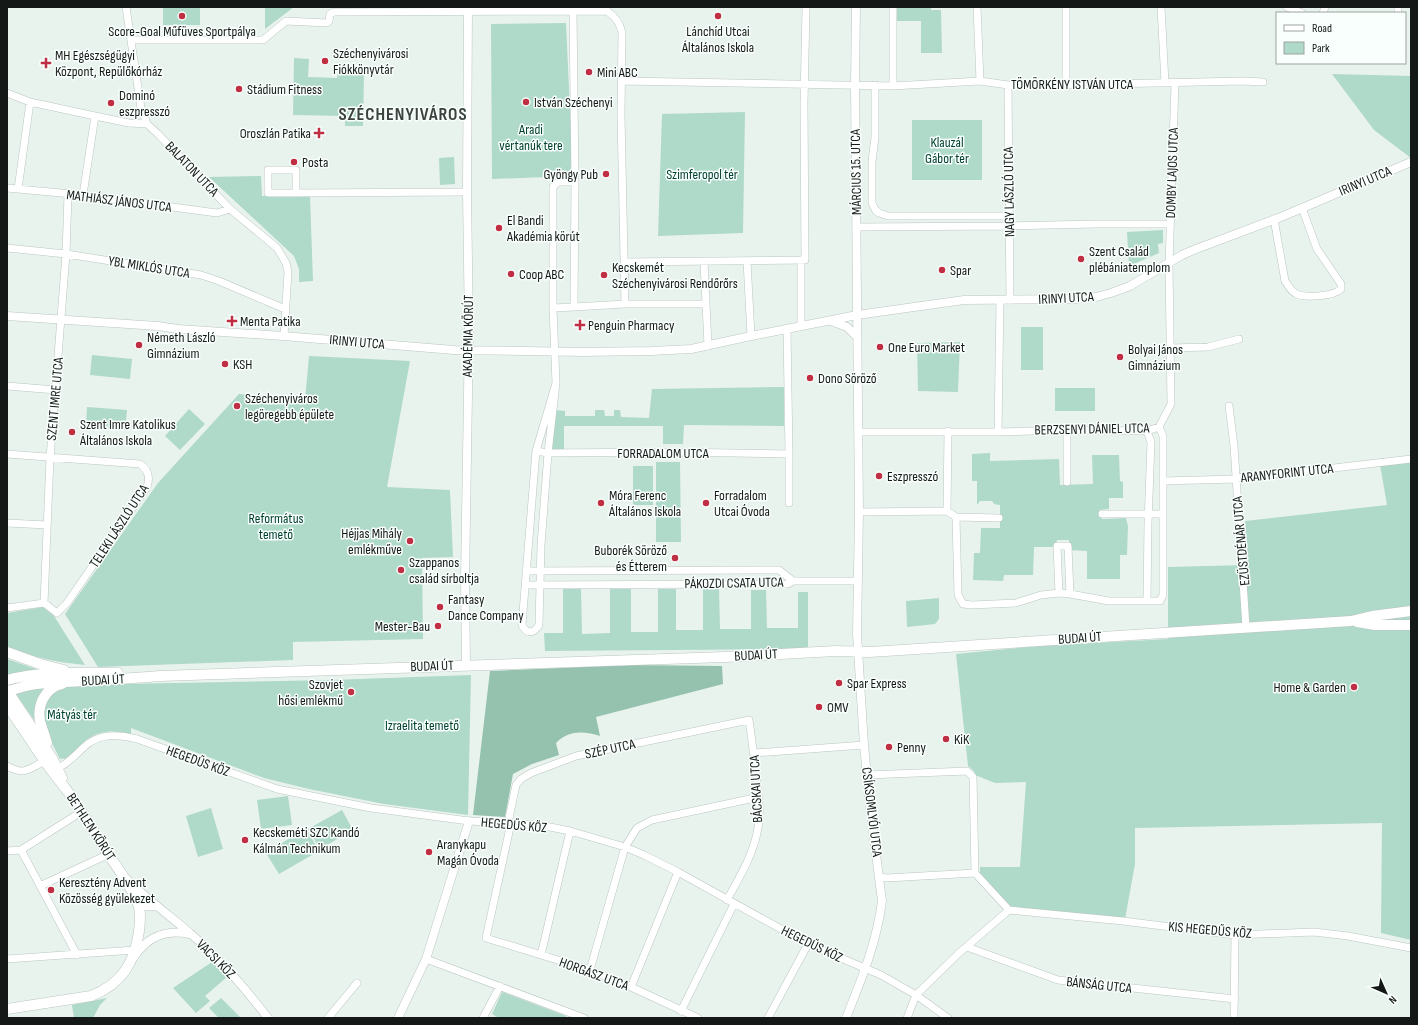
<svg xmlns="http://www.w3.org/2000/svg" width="1418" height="1025" font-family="'Sofia Sans Condensed',sans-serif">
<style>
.green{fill:#afd9c8}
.forest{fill:#95c1af}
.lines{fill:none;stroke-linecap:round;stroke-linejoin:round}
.minor-casing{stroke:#bbc5c1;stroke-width:8}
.tertiary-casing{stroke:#bbc5c1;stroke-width:9}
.primary-casing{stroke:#bbc5c1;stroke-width:11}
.minor{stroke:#fff;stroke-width:7}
.tertiary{stroke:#fff;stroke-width:8}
.primary{stroke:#fff;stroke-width:10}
.poi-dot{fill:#bf2e42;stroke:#f9fffc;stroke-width:1.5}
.labels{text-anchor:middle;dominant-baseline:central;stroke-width:3;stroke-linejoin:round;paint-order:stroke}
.poi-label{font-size:14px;fill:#141816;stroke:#f9fffc;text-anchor:start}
.street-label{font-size:14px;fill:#141816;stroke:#f9fffc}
.park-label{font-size:14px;fill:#00402f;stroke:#f9fffc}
.district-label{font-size:18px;font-weight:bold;letter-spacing:1px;fill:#3b433f;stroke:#f9fffc}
</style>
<rect width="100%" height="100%" fill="#e9f3ee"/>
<path class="green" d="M163,7H200V25H163Z
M265,7H294L265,29Z
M897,7H931V10H941L942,53H921V21H897Z
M566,23L573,176L492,179L491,24Z
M294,58L309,59L308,77L337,78L338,72H364L363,126H345V116L293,115Z
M1332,74L1411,76V158L1374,130Z
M745,112L743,233L658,236L662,114Z
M912,120H982V180H912Z
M454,157L455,184L440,185L439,158Z
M261,176L262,196H310L313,281L299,282V269L294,256L209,177Z
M1163,230V243L1158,244L1159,253L1129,266L1127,232Z
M1021,327H1043V370H1021Z
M960,342L958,392L918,391L917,343Z
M92,355L132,359L130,379L90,375Z
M309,356L410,361L387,487L450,490L453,557L422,558L423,639L293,642V660L98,667L65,614L158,483L239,394L266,396V399L305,400Z
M784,387V426L684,425L683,444H663V426H564V450H551L555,410L565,411V416H595V410H604L605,416H614V410H620L621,417L649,418L652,389Z
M1055,388H1095V411H1055Z
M87,407L127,410L125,430L86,427Z
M189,409L205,424L180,450L165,436Z
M990,453V461L1059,459L1060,485L1093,484L1092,455H1119L1120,481L1123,482V498H1109V509L1099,510L1102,519L1126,518L1128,526L1127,555H1120V579H1087V551L1069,550V540H1057L1056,547H1034L1033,575H1004L1003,581L973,580L974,553H980L981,528H1000V505L994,504L992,501H980L977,505V481H972V454Z
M1411,456V940L1381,933L1382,823L1135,828V864L1125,919L1009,907L980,874V867H1020L1026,782L995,783L975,775L974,771L968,766L956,654L1038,646L1168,639V567L1247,565L1245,521L1387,505L1379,459Z
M656,462H680L681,542H656Z
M633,466H653V505H633Z
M719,588L720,629H751V590H766L767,628H798V592H808V649L545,651L544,633H563V589H581L582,634L610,633V589H631V632H658V589H676V630H703V589Z
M939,598V619L935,624L907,627L906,601Z
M43,607L54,616L85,665C56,662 34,658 7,647V613Z
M7,659L39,670L7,676Z
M471,675L468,815L384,804L309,789L264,778L131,728V734C100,727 88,735 69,758L60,759C52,743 35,713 49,697C53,692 61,689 67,685L331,680Z
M51,686L37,719L34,720L15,693Z
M288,796L292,825L261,829L257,800Z
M211,808L223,849L198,857L186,816Z
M342,810L353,830L320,849L308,829Z
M306,828L319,851L279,874L266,853Z
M212,962L227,977L205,996L210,1001L196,1013L173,988Z
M502,992L566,1016V1018H499L492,1014Z
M107,998L100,1005L93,1018H74L72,1005Z
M221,998L241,1018H219L209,1008Z"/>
<path class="forest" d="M628,665L722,666L723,684L596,717L600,736C584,731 569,730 556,743L559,755L532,764L513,774L505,817L473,815L490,671Z"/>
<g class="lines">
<defs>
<path id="minor" d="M126,7L141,108L147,124
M893,7V86
M977,7L980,81
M1066,7V85
M1161,7L1165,83
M1287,7L1302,13
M607,11C616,17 620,23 622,33L621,115L625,304
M1323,13L1325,7
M1398,13V7
M131,40H263L286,21L327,23L329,21L330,14L334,12L607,11
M622,81L893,86L980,81L1008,85H1066L1243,81L1263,82
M875,85V137L872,161V203L876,211L879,213L888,216H1010
M1008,85L1010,300
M7,93L30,102L95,116L129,123L147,124L158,134L230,209L277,248L286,263L288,272L284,336
M7,188L83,195L217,213L230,209
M18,189L30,102
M296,193V170H268V193H296L467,192
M83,195L95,116
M1274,219L1285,281C1288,285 1290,290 1295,293C1304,299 1334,296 1341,289V284L1317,249L1302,208
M857,227L1010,226L1097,224H1170
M7,248L66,254L201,275L219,281L285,309
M801,260V326
M704,261L708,346
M747,261L751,336
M624,262L805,260L804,103L806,7
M574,307L625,304H706
M553,308V187L558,182H575
M1170,348L1208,347L1239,339
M556,383L536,451L522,625C526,634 534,634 539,625L541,545L548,453L556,383L553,308L574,307L575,182L573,11
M7,386L56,390
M1229,406L1234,446L1246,627
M948,431L947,511L956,517L958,595L963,604L972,605L1016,603L1041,595L1059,593L1070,594L1109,601H1160L1163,595V436L1159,427
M1147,431L1151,442L1148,523L1147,600
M858,432H998L1067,430L1147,431L1159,427L1171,404L1169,264L1175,83
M998,432L1000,300
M536,451L548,453L670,452L789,454L787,329
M7,454L140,464C149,470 150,478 147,487L67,603L57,613L44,603L7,608
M789,454V503
M1163,481L1236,479L1249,475L1291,473L1411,459
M1067,482V430
M859,512L947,511
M1102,514H1163
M956,517L999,518
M7,523L47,525
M526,571L779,570L793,581
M793,581H858
M526,585L788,584L793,581
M1059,593L1057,546H1068L1070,594
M44,603L50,458L66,254L68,195
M754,753L864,745
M7,766C25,776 28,769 45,761
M58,768C70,762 74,756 84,747C99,733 118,734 137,739L277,789L371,808L469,821L540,825L570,831L625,847L644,855L678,872L808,944L881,975L916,995L948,1018
M867,775L967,771L973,777L975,873L1009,910
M508,823L516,785L521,779L531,773L576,756L749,720C752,741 755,763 757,784C759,800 761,817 757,833C752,857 739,878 727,900
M511,823L486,938L590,970L631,987L698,1018
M21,850L77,955
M7,851L21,850L81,812
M880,877L887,878L975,873
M40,886L109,854
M139,906L158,907
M1009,910L1123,921L1235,935L1314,932L1348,936L1411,948
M967,947L1058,980L1235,999
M541,955L570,831
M7,959L135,950
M426,959L584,1018
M590,970L625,847L637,828L652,820L759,797
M631,987L678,872
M681,1011L734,904
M328,1018L357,983
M483,1018L500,986
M768,1018L808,944
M907,1018L916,995L958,954L1009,910
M1234,1018L1235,935"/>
<path id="tertiary" d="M7,316L158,326L178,329L283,336L454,350L583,352L651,351L691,349L751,336L857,315L964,300L1076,299L1096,297L1111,293L1130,286L1182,255L1196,249L1281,217L1411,162
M831,321L847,327L857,337
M466,665L465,579L469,333L467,192L468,7
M128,880C148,900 170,916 191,934C220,959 245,988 268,1018
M134,957C148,936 166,929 190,934
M398,1018L426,959L469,821
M846,1018C861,981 877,942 882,901L870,807L864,745L857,634L859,512L855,85L856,7"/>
<path id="primary" d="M1357,622L1375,625H1411
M7,652L40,664L64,670
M7,680C43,670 81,673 118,673
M7,690L52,758L62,778
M7,692C34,681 55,683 83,681C109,680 135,678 160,676L725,657L836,651L870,652L1351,621L1372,616L1411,611
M7,706C23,727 36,750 52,771C56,777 61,782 65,788C80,807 92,829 105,849C115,865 134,889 139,907C141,915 140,923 139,931C135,962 122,984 91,996L7,1009
M47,743C45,736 42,728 40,721C37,705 45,688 62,684"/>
</defs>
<use href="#minor" class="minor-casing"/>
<use href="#tertiary" class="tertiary-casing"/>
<use href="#primary" class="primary-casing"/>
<use href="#minor" class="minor"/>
<use href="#tertiary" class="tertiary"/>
<use href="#primary" class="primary"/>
</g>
<g class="poi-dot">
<circle cx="182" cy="16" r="4"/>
<circle cx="718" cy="16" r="4"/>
<circle cx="325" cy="61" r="4"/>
<path d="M44 57h4v4h4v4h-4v4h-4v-4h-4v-4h4z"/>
<circle cx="589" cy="72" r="4"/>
<circle cx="239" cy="89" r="4"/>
<circle cx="526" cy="102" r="4"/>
<circle cx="111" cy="103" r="4"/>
<path d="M317 127h4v4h4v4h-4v4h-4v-4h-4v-4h4z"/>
<circle cx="294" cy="162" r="4"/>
<circle cx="606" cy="174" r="4"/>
<circle cx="499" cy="228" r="4"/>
<circle cx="1081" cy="259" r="4"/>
<circle cx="942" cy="270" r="4"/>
<circle cx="511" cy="274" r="4"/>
<circle cx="604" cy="275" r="4"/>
<path d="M230 315h4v4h4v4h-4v4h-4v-4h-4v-4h4z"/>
<path d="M578 319h4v4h4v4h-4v4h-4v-4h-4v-4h4z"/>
<circle cx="139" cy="345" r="4"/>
<circle cx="880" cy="347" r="4"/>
<circle cx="1120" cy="357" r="4"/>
<circle cx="225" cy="364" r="4"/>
<circle cx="810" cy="378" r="4"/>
<circle cx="237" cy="406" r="4"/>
<circle cx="72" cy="432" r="4"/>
<circle cx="879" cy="476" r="4"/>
<circle cx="601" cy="503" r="4"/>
<circle cx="706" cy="503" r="4"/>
<circle cx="410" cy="541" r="4"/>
<circle cx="675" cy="558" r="4"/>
<circle cx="401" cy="570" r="4"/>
<circle cx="440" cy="607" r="4"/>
<circle cx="438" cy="626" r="4"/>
<circle cx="839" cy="683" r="4"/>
<circle cx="1354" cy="687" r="4"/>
<circle cx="351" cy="692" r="4"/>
<circle cx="819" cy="707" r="4"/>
<circle cx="946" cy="739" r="4"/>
<circle cx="889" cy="747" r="4"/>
<circle cx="245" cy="840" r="4"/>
<circle cx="429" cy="852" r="4"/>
<circle cx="51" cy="890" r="4"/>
</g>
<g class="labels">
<g class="poi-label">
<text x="182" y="31" text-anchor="middle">Score-Goal Műfüves Sportpálya</text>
<text x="718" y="31" text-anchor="middle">Lánchíd Utcai<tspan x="718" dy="16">Általános Iskola</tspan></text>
<text x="333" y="53">Széchenyivárosi<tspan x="333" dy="16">Fiókkönyvtár</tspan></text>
<text x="55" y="55">MH Egészségügyi<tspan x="55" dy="16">Központ, Repülőkórház</tspan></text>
<text x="597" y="72">Mini ABC</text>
<text x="247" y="89">Stádium Fitness</text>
<text x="119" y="95">Dominó<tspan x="119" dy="16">eszpresszó</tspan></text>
<text x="534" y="102">István Széchenyi</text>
<text x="311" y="133" text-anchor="end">Oroszlán Patika</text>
<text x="302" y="162">Posta</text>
<text x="598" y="174" text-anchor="end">Gyöngy Pub</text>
<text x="507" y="220">El Bandi<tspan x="507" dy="16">Akadémia körút</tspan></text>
<text x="1089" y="251">Szent Család<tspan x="1089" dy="16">plébániatemplom</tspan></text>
<text x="612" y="267">Kecskemét<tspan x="612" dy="16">Széchenyivárosi Rendőrőrs</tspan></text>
<text x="950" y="270">Spar</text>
<text x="519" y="274">Coop ABC</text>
<text x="240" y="321">Menta Patika</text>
<text x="588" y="325">Penguin Pharmacy</text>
<text x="147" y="337">Németh László<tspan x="147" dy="16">Gimnázium</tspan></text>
<text x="888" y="347">One Euro Market</text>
<text x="1128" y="349">Bolyai János<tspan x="1128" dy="16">Gimnázium</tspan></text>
<text x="233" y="364">KSH</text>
<text x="818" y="378">Dono Söröző</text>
<text x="245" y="398">Széchenyiváros<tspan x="245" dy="16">legöregebb épülete</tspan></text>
<text x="80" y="424">Szent Imre Katolikus<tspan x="80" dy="16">Általános Iskola</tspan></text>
<text x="887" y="476">Eszpresszó</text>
<text x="609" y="495">Móra Ferenc<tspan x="609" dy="16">Általános Iskola</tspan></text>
<text x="714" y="495">Forradalom<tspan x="714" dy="16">Utcai Óvoda</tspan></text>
<text x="402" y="533" text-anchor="end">Héjjas Mihály<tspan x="402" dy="16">emlékműve</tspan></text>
<text x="667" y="550" text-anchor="end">Buborék Söröző<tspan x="667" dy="16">és Étterem</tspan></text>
<text x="409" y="562">Szappanos<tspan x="409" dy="16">család sírboltja</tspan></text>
<text x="448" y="599">Fantasy<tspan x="448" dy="16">Dance Company</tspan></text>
<text x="430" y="626" text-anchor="end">Mester-Bau</text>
<text x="847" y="683">Spar Express</text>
<text x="343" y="684" text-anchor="end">Szovjet<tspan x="343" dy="16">hősi emlékmű</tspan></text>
<text x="1346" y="687" text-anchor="end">Home &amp; Garden</text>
<text x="827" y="707">OMV</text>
<text x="954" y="739">KiK</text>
<text x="897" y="747">Penny</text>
<text x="253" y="832">Kecskeméti SZC Kandó<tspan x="253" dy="16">Kálmán Technikum</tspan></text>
<text x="437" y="844">Aranykapu<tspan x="437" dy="16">Magán Óvoda</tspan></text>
<text x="59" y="882">Keresztény Advent<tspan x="59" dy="16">Közösség gyülekezet</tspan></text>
</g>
<g class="street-label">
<text x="1072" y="84">TÖMÖRKÉNY ISTVÁN UTCA</text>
<text transform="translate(192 169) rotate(46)">BALATON UTCA</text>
<text transform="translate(856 172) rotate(-91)">MÁRCIUS 15. UTCA</text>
<text transform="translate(1172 173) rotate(-88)">DOMBY LAJOS UTCA</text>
<text transform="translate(1365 181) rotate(-23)">IRINYI UTCA</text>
<text transform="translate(1009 192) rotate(-91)">NAGY LÁSZLÓ UTCA</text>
<text transform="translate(119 201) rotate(7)">MATHIÁSZ JÁNOS UTCA</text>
<text transform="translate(149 267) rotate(9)">YBL MIKLÓS UTCA</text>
<text transform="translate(1066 298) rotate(-3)">IRINYI UTCA</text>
<text transform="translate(468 336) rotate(-89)">AKADÉMIA KÖRÚT</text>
<text transform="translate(357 342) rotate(5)">IRINYI UTCA</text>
<text transform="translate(55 399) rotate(-85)">SZENT IMRE UTCA</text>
<text transform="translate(1092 429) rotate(-1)">BERZSENYI DÁNIEL UTCA</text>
<text x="663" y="453">FORRADALOM UTCA</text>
<text transform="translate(1287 473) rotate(-6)">ARANYFORINT UTCA</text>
<text transform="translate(119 526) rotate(-57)">TELEKI LÁSZLÓ UTCA</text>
<text transform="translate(1241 541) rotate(-95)">EZÜSTDÉNÁR UTCA</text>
<text transform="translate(734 583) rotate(-1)">PÁKOZDI CSATA UTCA</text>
<text transform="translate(1080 638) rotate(-4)">BUDAI ÚT</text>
<text transform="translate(756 655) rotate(-3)">BUDAI ÚT</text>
<text transform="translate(432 666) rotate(-2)">BUDAI ÚT</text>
<text transform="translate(103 680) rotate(-3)">BUDAI ÚT</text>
<text transform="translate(610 749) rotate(-12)">SZÉP UTCA</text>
<text transform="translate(198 761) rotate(20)">HEGEDŰS KÖZ</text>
<text transform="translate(756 789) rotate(-93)">BÁCSKAI UTCA</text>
<text transform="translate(872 812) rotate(83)">CSÍKSOMLYÓI UTCA</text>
<text transform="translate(514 825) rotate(5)">HEGEDŰS KÖZ</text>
<text transform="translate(91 827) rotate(57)">BETHLEN KÖRÚT</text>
<text transform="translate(1210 930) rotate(5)">KIS HEGEDŰS KÖZ</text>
<text transform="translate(812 944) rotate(26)">HEGEDŰS KÖZ</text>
<text transform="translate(216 959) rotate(45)">VACSI KÖZ</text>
<text transform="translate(594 974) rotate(20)">HORGÁSZ UTCA</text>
<text transform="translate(1099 985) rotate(6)">BÁNSÁG UTCA</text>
</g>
<g class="park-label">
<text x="531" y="129">Aradi<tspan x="531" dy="16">vértanúk tere</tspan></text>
<text x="947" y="142">Klauzál<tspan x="947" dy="16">Gábor tér</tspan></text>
<text x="702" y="174">Szimferopol tér</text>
<text x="276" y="518">Református<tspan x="276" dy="16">temető</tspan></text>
<text x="72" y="714">Mátyás tér</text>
<text x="422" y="725">Izraelita temető</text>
</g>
<g class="district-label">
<text x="403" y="114">SZÉCHENYIVÁROS</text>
</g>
</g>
<rect width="1418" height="1025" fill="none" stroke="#141816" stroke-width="16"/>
<rect x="1276" y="12" width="130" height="52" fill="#f9fffc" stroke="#9da3a0"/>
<rect x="1284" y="25" width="20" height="6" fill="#ffffff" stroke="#9da3a0"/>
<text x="1312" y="32" font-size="12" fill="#141816">Road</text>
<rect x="1284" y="42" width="20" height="12" fill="#afd9c8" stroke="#9da3a0"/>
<text x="1312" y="52" font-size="12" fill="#141816">Park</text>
<g transform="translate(1386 993) rotate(135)" stroke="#f9fffc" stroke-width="3" paint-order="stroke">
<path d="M0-3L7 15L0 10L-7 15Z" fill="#141816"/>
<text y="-6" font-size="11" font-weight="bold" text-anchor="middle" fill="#141816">N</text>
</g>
</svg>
